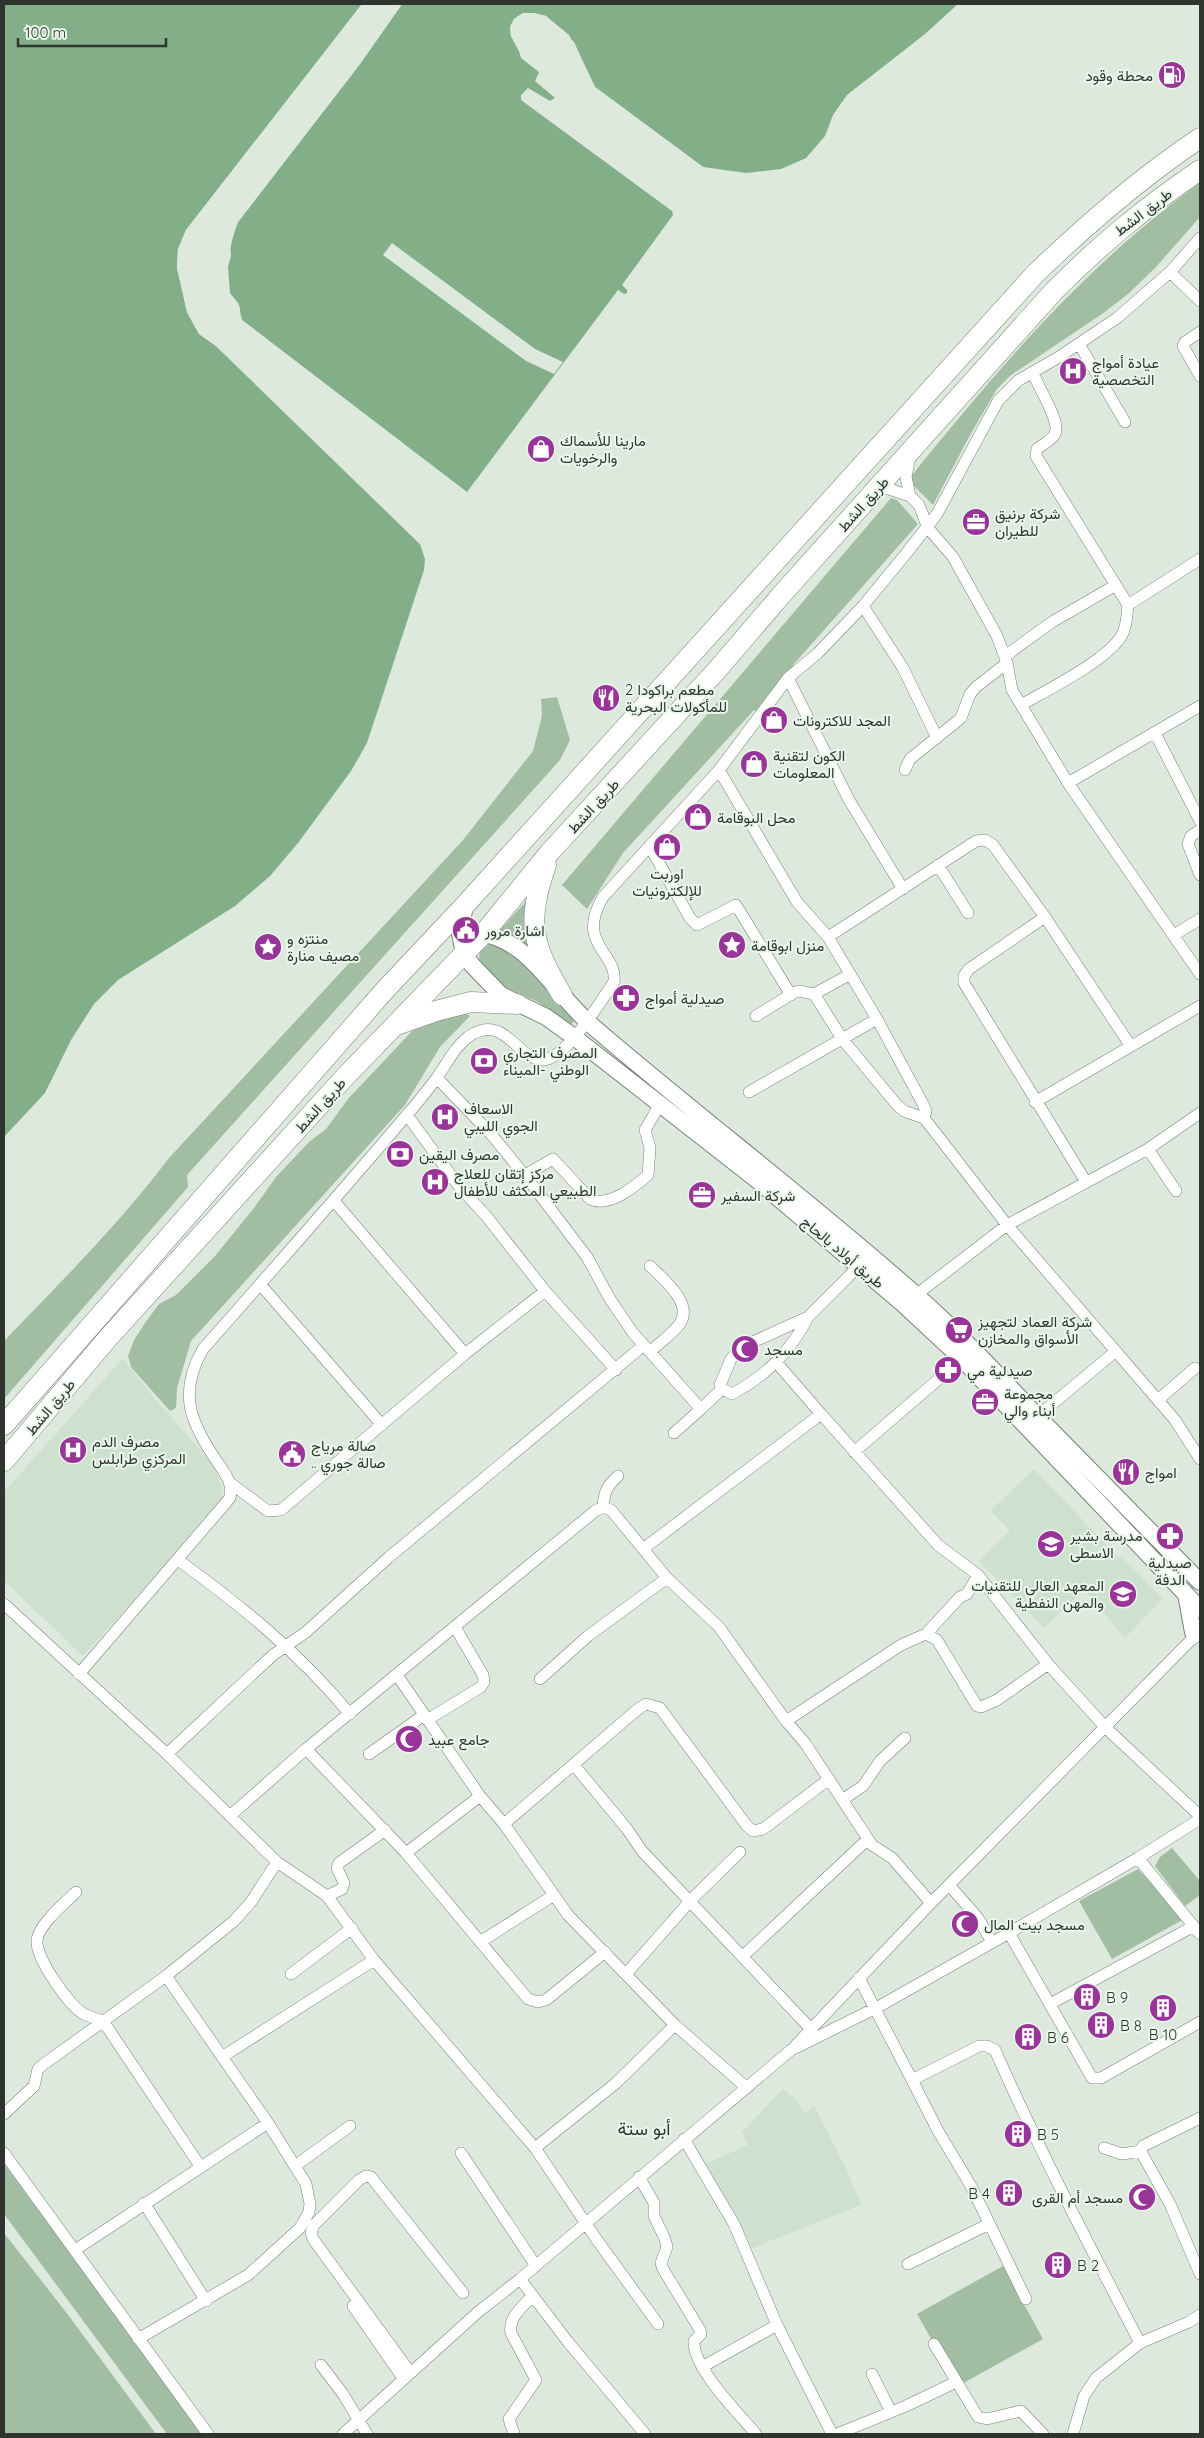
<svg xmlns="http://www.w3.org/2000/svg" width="1204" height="2438" font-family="Quicksand,Vazirmatn,sans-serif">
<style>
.built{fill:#cee1cf}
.green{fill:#a1bea3}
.water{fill:#82af87}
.pier{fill:#dde9dd}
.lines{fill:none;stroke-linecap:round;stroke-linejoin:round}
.minor-casing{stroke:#778278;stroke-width:12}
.secondary-casing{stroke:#778278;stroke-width:18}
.trunk-casing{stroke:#778278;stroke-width:21}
.minor{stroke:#fff;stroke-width:11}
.secondary{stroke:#fff;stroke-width:16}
.trunk{stroke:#fff;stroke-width:20}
.labels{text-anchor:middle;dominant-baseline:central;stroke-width:4;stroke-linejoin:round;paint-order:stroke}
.poi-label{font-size:15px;fill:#2f342f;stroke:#eaf7eb;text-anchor:start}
.street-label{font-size:15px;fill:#2f342f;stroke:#eaf7eb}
.quarter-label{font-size:18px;fill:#2f342f;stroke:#eaf7eb}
</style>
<rect width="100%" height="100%" fill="#dde9dd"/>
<path class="built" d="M123,1358L155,1399L217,1469L224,1500L83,1656L4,1581V1492Z
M1034,1469L1118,1557L1107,1568L1121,1556L1163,1599L1125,1638L1084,1590L1044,1628L979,1561L1010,1531L990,1511Z
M783,2089L793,2097L805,2113L814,2106L847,2170L861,2205L752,2248L705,2164L748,2145L742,2132Z"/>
<path class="green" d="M1200,183V217L1155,268L1128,294L1102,314L1011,375L997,389L970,435L933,505L908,480C996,371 1085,265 1200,183Z
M891,498L897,500L918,524L793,665L795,667L757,712L754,710L623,853L587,909L562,885Z
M557,697L570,740L560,760L187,1175L188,1187L4,1399V1341C61,1282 119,1224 169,1158L463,840L533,751L542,716L541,699Z
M528,899L530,949L499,931Z
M492,942L503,946L540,978L553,1000L575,1020L570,1026L538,1002L500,985L479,959L480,951Z
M461,1011L470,1016L440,1047L405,1105L191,1341L177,1388L176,1408L170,1411L131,1367L128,1356L134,1340L145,1323L159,1304L176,1295L215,1256L254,1208L276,1177L309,1142L326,1129L348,1099L415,1028Z
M1172,1848L1200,1881V1895L1185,1906L1155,1866L1160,1857Z
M1138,1869L1184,1919L1112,1959L1079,1901Z
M4,2164L204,2434H167L4,2214Z
M4,2233L69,2316L156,2434H4Z
M1003,2266L1043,2339L958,2386L917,2314Z"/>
<path class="water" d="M4,4H362L186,230L178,249L177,268L187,312L199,334L216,346L420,544L425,559L424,570L367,743L351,771L298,843L270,876L235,906L118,980L94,1004L71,1040L45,1093L4,1137Z
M402,4H958L925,34L847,95L833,115L825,136L806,158L781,169L746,173L703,167L595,87L574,42L546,16L534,13H523L514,19L510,27L511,36L519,51L521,58L539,72L535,81L555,98L550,101L528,88L521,95V100L672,211L673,215L622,285L627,290V293L624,294L618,290L467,492L242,320C239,315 241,310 239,305C237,301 233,299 231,296C222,277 231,240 238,222L360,64Z"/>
<path class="pier" d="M362,4H365L188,232L181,250L180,268L190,311L201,332L218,344L422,542L420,544L216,346L199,334L187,312L177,268L178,249L186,230Z
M399,4H402L360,64L238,222L230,242L231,256L228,267L230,293L238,303L242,320L464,491L462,493L240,322L237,314L236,305L230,299L228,293L225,267L228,256V242L236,220L358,62Z
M534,13L546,16L569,35L595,87L703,167L701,169L594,89L571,43L545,18L534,15L524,16L516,20L512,28L513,35L522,50L519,51L511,36L510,27L514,19L523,13Z
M392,243L535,349L563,362L554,374L526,361L383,255Z"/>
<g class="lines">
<defs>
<path id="minor" d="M1170,272L1200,301
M1200,332L1185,342L1183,346L1200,376
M1079,344L1125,422
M910,456L906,477L910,496
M877,489H889L910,496L919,505L928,528L953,557L997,636L1007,663L1012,690L1021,705L1068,783L1200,974
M1128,605L1200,559
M863,606L903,668L937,738
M1005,656L1052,622L1116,585
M788,678L849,800L903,889
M1021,705C1047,690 1108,660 1122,635C1127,626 1127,615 1128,605L1036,456L1037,449C1043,444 1052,440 1055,434C1061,420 1037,387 1033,372
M1155,733L1200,821
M719,770L797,902L828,937L877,1019L923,1104L926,1111L924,1118L1007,1225L1175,1420L1200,1459
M905,770L910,759L961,718L970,694L976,687L1007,663
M1068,783L1200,706
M1200,830L1191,836L1188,844L1200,875
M650,847L690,918L697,925L736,905L791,995
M938,865L968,913
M1045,917L969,969L964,976V983L1086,1182
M1174,935L1200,919
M828,937L976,841L985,840L993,845L1045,917L1130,1045
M814,994L843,1040L897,1105L904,1111L924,1118
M756,1016L795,992L799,991L814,994L849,975
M437,1078L491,1134L530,1182L587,1257L610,1299L633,1333L701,1409L722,1389
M749,1092L877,1019
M1035,1102L1200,1006
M407,1115L458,1185L487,1217L545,1291L616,1370
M1148,1149L1176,1191
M525,1175L553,1159L590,1199C609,1208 634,1187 648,1175L650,1148L645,1130L660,1104
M334,1201L465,1354
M260,1284L382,1425
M916,1295L1007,1225L1148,1149L1200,1113
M650,1352C659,1343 671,1335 679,1325C695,1304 663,1279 650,1266
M776,1362L821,1414
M722,1389L720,1385L731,1359L744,1346L808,1317L859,1266
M722,1389L732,1394C765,1377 792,1350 808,1317
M1158,1400L1195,1368
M1038,1416L1116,1351
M674,1433L701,1409
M854,1452L962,1359
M230,1483L268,1511L281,1510L465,1354L545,1291
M603,1507C604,1492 607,1486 618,1476
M643,1549L821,1414L938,1545L978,1575L1048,1664L1106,1728L1200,1816
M178,1560C243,1607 298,1652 350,1714
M4,1604L167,1754L277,1862L327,1896L374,1960L535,2148L597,2240L658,2324
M926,1634L960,1597L967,1594L978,1575
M79,1674L230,1498C233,1483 226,1475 218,1463C191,1424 177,1394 203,1349C271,1272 339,1195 405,1117C416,1105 426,1092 436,1079C447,1064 453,1049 468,1037C507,1009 519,1068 548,1059C571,1051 600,1002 614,982C618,952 575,945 603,897L719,770L788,678L818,653L863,606L905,555L937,514L998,401L1019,380L1059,357L1117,318L1170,272L1200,238
M397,1675L480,1796L504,1824L568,1915L675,2025L747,2088
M540,1679L588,1636L667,1578
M427,1720L481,1687L484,1682L483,1675L455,1627
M786,1721L901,1645L926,1634L937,1640L977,1706L981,1707L997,1700L1048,1664
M306,1749L406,1853L528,1999L538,2002L546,2000L605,1952
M167,1754L273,1655L306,1632L388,1558L644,1345
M369,1754L424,1715
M574,1765L627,1829L642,1851L811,2029
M842,1800L863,1786L880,1761L905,1738
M231,1815L306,1749L595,1511L603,1507L611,1510L667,1578L719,1627L786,1721L805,1743L868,1839L872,1845L892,1858L931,1903
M504,1824L638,1709L646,1704L660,1708L747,1826L753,1831L763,1829L829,1779
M406,1853L480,1796
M1138,1858L1200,1934
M950,1886L978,1918L992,1942
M76,1892C65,1903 39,1924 37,1940C35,1957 69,2006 84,2014C90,2017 97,2019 103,2021L200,2166
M327,1896L342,1889L344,1883L337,1868L339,1863L385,1830
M1009,1933L1092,2078H1101L1200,2022
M480,1942L554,1895
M743,1956L868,1839
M291,1974L352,1928
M626,1974L690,1901L740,1852
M859,1978L912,2080L979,2046H987L995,2050C1039,2150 1090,2247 1140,2343
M1050,2004L1194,1926
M796,2045L931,1903L1191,1640L1200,1634
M222,2057L374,1960
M912,2080L938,2131L971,2186L1026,2299
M4,2114L34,2086L38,2069L44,2064L166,1976L234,1921L251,1902L277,1862
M1200,2118L1143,2146L1140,2150L1170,2204L1200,2274
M684,2139L734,2224L777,2325L832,2434
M535,2148L616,2083L675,2025
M1104,2148L1122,2154L1141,2151
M4,2153L208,2434
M461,2153L536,2266
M295,2166L350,2126
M639,2177L654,2203V2216L665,2239L667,2247L661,2263L663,2269L700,2330L701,2334L694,2341C692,2367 739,2414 756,2434
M144,2203L206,2301
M75,2250L268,2123
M908,2264L989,2224
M520,2279L568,2342L645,2434
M353,2306L403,2378
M138,2339L248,2275L300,2228L309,2212L310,2204L306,2184L268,2123L166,1976
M934,2344L978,2417L987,2419L1021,2411L1043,2434
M321,2365L343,2394L367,2434
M702,2367L777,2325
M410,2372L313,2239L311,2232L314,2225L359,2180L366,2176L371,2177L463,2293
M872,2374L890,2410L889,2413
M343,2434L477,2313L520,2279L791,2050L876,2008L1009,1933L1138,1858L1200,1819
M514,2434L509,2419L536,2380L511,2333C508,2317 523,2307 532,2296
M837,2434L906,2406L956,2382
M1073,2434L1084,2396L1096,2378L1140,2343L1189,2322L1200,2315"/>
<path id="secondary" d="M465,905L460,933L464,954L472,965L501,995L546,1017L574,1037L757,1180L903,1304L962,1359L1200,1609
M473,933C526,933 554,993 590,1024C697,1116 810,1201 916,1295C959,1333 998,1375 1038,1417C1092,1472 1146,1527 1200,1582
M1186,1594L1193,1632"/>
<path id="trunk" d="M546,865C526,923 532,944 562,995
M399,1024L436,1011L471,1002L517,1004
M4,1425L385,990L465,905L1035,274C1087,224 1140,178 1200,138
M4,1461L108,1338L343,1079L484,933L550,852L717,670L783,593L1054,291C1102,243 1144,208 1200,170"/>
</defs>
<use href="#minor" class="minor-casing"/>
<use href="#secondary" class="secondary-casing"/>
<use href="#trunk" class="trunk-casing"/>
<use href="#minor" class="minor"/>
<use href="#secondary" class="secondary"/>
<use href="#trunk" class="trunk"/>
</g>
<defs>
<symbol id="fuel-disc" viewBox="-11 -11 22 22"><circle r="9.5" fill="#993499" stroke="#eaf7eb"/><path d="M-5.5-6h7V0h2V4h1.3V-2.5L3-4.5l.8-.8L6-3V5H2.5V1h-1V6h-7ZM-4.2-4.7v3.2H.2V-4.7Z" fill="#fff"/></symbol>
<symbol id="hospital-disc" viewBox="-11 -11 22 22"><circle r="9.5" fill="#993499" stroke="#eaf7eb"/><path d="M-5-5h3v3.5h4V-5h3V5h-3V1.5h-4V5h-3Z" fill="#fff"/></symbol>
<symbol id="shop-disc" viewBox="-11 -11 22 22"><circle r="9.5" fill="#993499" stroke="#eaf7eb"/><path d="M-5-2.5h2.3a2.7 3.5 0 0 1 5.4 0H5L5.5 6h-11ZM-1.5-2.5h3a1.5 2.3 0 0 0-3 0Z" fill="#fff"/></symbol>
<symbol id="office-disc" viewBox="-11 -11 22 22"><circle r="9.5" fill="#993499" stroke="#eaf7eb"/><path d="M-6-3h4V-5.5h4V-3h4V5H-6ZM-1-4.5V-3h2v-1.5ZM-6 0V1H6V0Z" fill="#fff"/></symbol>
<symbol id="restaurant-disc" viewBox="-11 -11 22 22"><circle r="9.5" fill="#993499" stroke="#eaf7eb"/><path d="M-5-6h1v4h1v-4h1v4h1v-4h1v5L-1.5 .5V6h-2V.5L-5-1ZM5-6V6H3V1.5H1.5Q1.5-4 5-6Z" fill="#fff"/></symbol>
<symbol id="civic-disc" viewBox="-11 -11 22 22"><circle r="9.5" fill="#993499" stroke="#eaf7eb"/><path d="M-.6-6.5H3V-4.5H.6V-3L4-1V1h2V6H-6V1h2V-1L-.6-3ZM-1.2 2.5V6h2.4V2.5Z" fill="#fff"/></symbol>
<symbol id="sight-disc" viewBox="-11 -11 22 22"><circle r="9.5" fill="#993499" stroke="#eaf7eb"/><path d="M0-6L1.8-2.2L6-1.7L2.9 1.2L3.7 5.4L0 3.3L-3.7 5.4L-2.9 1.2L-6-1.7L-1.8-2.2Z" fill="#fff"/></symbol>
<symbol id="pharmacy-disc" viewBox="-11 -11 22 22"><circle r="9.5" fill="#993499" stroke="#eaf7eb"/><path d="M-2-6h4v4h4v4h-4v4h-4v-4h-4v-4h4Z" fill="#fff"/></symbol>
<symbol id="bank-disc" viewBox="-11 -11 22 22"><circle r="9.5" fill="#993499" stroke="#eaf7eb"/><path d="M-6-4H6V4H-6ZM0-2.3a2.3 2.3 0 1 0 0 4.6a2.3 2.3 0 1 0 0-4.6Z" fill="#fff"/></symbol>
<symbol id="supermarket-disc" viewBox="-11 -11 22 22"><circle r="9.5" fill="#993499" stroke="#eaf7eb"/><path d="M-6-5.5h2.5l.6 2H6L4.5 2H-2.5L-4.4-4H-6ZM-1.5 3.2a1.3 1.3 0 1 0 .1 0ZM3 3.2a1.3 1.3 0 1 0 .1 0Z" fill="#fff"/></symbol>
<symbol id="mosque-disc" viewBox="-11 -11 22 22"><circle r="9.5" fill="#993499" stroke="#eaf7eb"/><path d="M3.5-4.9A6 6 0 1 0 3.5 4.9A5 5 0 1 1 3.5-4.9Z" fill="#fff"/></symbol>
<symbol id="school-disc" viewBox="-11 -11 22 22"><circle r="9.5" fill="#993499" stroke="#eaf7eb"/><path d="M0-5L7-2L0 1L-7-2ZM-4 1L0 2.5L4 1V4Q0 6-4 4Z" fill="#fff"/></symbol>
<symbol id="university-disc" viewBox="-11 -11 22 22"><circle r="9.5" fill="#993499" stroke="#eaf7eb"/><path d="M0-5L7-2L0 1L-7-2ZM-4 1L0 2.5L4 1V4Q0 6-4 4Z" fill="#fff"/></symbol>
<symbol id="building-disc" viewBox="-11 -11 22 22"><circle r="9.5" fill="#993499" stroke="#eaf7eb"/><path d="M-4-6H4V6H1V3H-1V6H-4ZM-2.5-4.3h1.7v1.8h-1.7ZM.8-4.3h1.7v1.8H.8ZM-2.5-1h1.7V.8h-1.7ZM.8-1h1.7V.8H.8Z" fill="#fff"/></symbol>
</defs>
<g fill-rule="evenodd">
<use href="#fuel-disc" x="1156" y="59" width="32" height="32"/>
<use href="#hospital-disc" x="1057" y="355" width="32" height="32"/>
<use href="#shop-disc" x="525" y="433" width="32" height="32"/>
<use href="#office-disc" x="960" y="506" width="32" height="32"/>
<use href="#restaurant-disc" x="590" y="682" width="32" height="32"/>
<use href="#shop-disc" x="758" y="704" width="32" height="32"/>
<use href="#shop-disc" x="738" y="748" width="32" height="32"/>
<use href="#shop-disc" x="682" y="801" width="32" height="32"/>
<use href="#shop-disc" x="651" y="831" width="32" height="32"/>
<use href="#civic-disc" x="450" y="914" width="32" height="32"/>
<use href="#sight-disc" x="716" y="929" width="32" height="32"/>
<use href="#sight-disc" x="252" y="931" width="32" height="32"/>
<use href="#pharmacy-disc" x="610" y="982" width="32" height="32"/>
<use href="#bank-disc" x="468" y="1045" width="32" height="32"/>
<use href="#hospital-disc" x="429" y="1101" width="32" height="32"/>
<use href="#bank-disc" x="384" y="1138" width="32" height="32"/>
<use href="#hospital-disc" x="419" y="1166" width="32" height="32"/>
<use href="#office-disc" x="686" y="1179" width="32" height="32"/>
<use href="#supermarket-disc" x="943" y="1314" width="32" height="32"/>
<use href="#mosque-disc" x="729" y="1333" width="32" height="32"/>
<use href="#pharmacy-disc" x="932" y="1354" width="32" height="32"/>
<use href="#office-disc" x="969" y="1386" width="32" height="32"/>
<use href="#hospital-disc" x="57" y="1434" width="32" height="32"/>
<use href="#civic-disc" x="276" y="1438" width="32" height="32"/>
<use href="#restaurant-disc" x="1110" y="1456" width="32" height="32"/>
<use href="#pharmacy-disc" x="1154" y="1520" width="32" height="32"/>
<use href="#school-disc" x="1035" y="1528" width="32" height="32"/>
<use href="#university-disc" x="1107" y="1578" width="32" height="32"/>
<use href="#mosque-disc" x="393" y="1723" width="32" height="32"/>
<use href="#mosque-disc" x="949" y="1908" width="32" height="32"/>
<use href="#building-disc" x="1071" y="1981" width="32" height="32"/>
<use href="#building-disc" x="1147" y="1992" width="32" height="32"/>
<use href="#building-disc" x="1085" y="2009" width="32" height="32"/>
<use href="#building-disc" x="1012" y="2021" width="32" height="32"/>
<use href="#building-disc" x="1002" y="2118" width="32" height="32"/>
<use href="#building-disc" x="993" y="2177" width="32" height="32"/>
<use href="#mosque-disc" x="1126" y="2181" width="32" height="32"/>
<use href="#building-disc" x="1042" y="2249" width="32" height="32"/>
</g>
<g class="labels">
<g class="poi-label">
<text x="1153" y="75" text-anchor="end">محطة وقود</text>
<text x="1092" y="362">عيادة أمواج<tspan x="1092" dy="17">التخصصية</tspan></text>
<text x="560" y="440">مارينا للأسماك<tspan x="560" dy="17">والرخويات</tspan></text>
<text x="995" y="513">شركة برنيق<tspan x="995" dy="17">للطيران</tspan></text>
<text x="625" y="689">مطعم براكودا 2<tspan x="625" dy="17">للمأكولات البحرية</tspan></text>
<text x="793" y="720">المجد للاكترونات</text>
<text x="773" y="755">الكون لتقنية<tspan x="773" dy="17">المعلومات</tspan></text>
<text x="717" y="817">محل البوقامة</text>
<text x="667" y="873" text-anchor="middle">اوربت<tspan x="667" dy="17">للإلكترونيات</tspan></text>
<text x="485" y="930">اشارة مرور</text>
<text x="287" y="938">منتزه و<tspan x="287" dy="17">مصيف منارة</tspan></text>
<text x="751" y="945">منزل ابوقامة</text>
<text x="645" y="998">صيدلية أمواج</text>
<text x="503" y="1052">المصرف التجاري<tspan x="503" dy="17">الوطني -الميناء</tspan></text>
<text x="464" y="1108">الاسعاف<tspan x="464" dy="17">الجوي الليبي</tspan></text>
<text x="419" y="1154">مصرف اليقين</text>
<text x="454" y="1173">مركز إتقان للعلاج<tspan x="454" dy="17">الطبيعي المكثف للأطفال</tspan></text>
<text x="721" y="1195">شركة السفير</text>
<text x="978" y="1321">شركة العماد لتجهيز<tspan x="978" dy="17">الأسواق والمخازن</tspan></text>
<text x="764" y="1349">مسجد</text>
<text x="967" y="1370">صيدلية مي</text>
<text x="1004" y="1393">مجموعة<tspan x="1004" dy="17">أبناء والي</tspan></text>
<text x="92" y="1441">مصرف الدم<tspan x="92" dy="17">المركزي طرابلس</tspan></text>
<text x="311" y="1445">صالة مرياج<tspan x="311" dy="17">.. صالة جوري</tspan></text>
<text x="1145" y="1472">امواج</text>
<text x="1070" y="1535">مدرسة بشير<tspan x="1070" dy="17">الاسطى</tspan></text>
<text x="1170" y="1562" text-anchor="middle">صيدلية<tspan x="1170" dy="17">الدفة</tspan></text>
<text x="1104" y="1585" text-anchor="end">المعهد العالي للتقنيات<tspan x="1104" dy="17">والمهن النفطية</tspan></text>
<text x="428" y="1739">جامع عبيد</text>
<text x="984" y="1924">مسجد بيت المال</text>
<text x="1106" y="1997">B 9</text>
<text x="1120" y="2025">B 8</text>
<text x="1163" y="2034" text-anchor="middle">B 10</text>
<text x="1047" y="2037">B 6</text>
<text x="1037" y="2134">B 5</text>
<text x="990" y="2193" text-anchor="end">B 4</text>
<text x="1123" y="2197" text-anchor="end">مسجد أم القرى</text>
<text x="1077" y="2265">B 2</text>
</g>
<g class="street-label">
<text transform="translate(1143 212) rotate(-37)">طريق الشط</text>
<text transform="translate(863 504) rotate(-48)">طريق الشط</text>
<text transform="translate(593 806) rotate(-47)">طريق الشط</text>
<text transform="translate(320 1105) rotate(-48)">طريق الشط</text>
<text transform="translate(843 1252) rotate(40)">طريق أولاد بالحاج</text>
<text transform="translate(50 1407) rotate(-50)">طريق الشط</text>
</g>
<g class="quarter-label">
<text x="644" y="2128">أبو ستة</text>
</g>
</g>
<rect width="1204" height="2438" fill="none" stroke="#2f342f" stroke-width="10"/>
<path d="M18 38v8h148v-8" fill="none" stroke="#2f342f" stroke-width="2.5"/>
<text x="25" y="38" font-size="15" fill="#2f342f" stroke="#eaf7eb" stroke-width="4" paint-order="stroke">100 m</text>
</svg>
